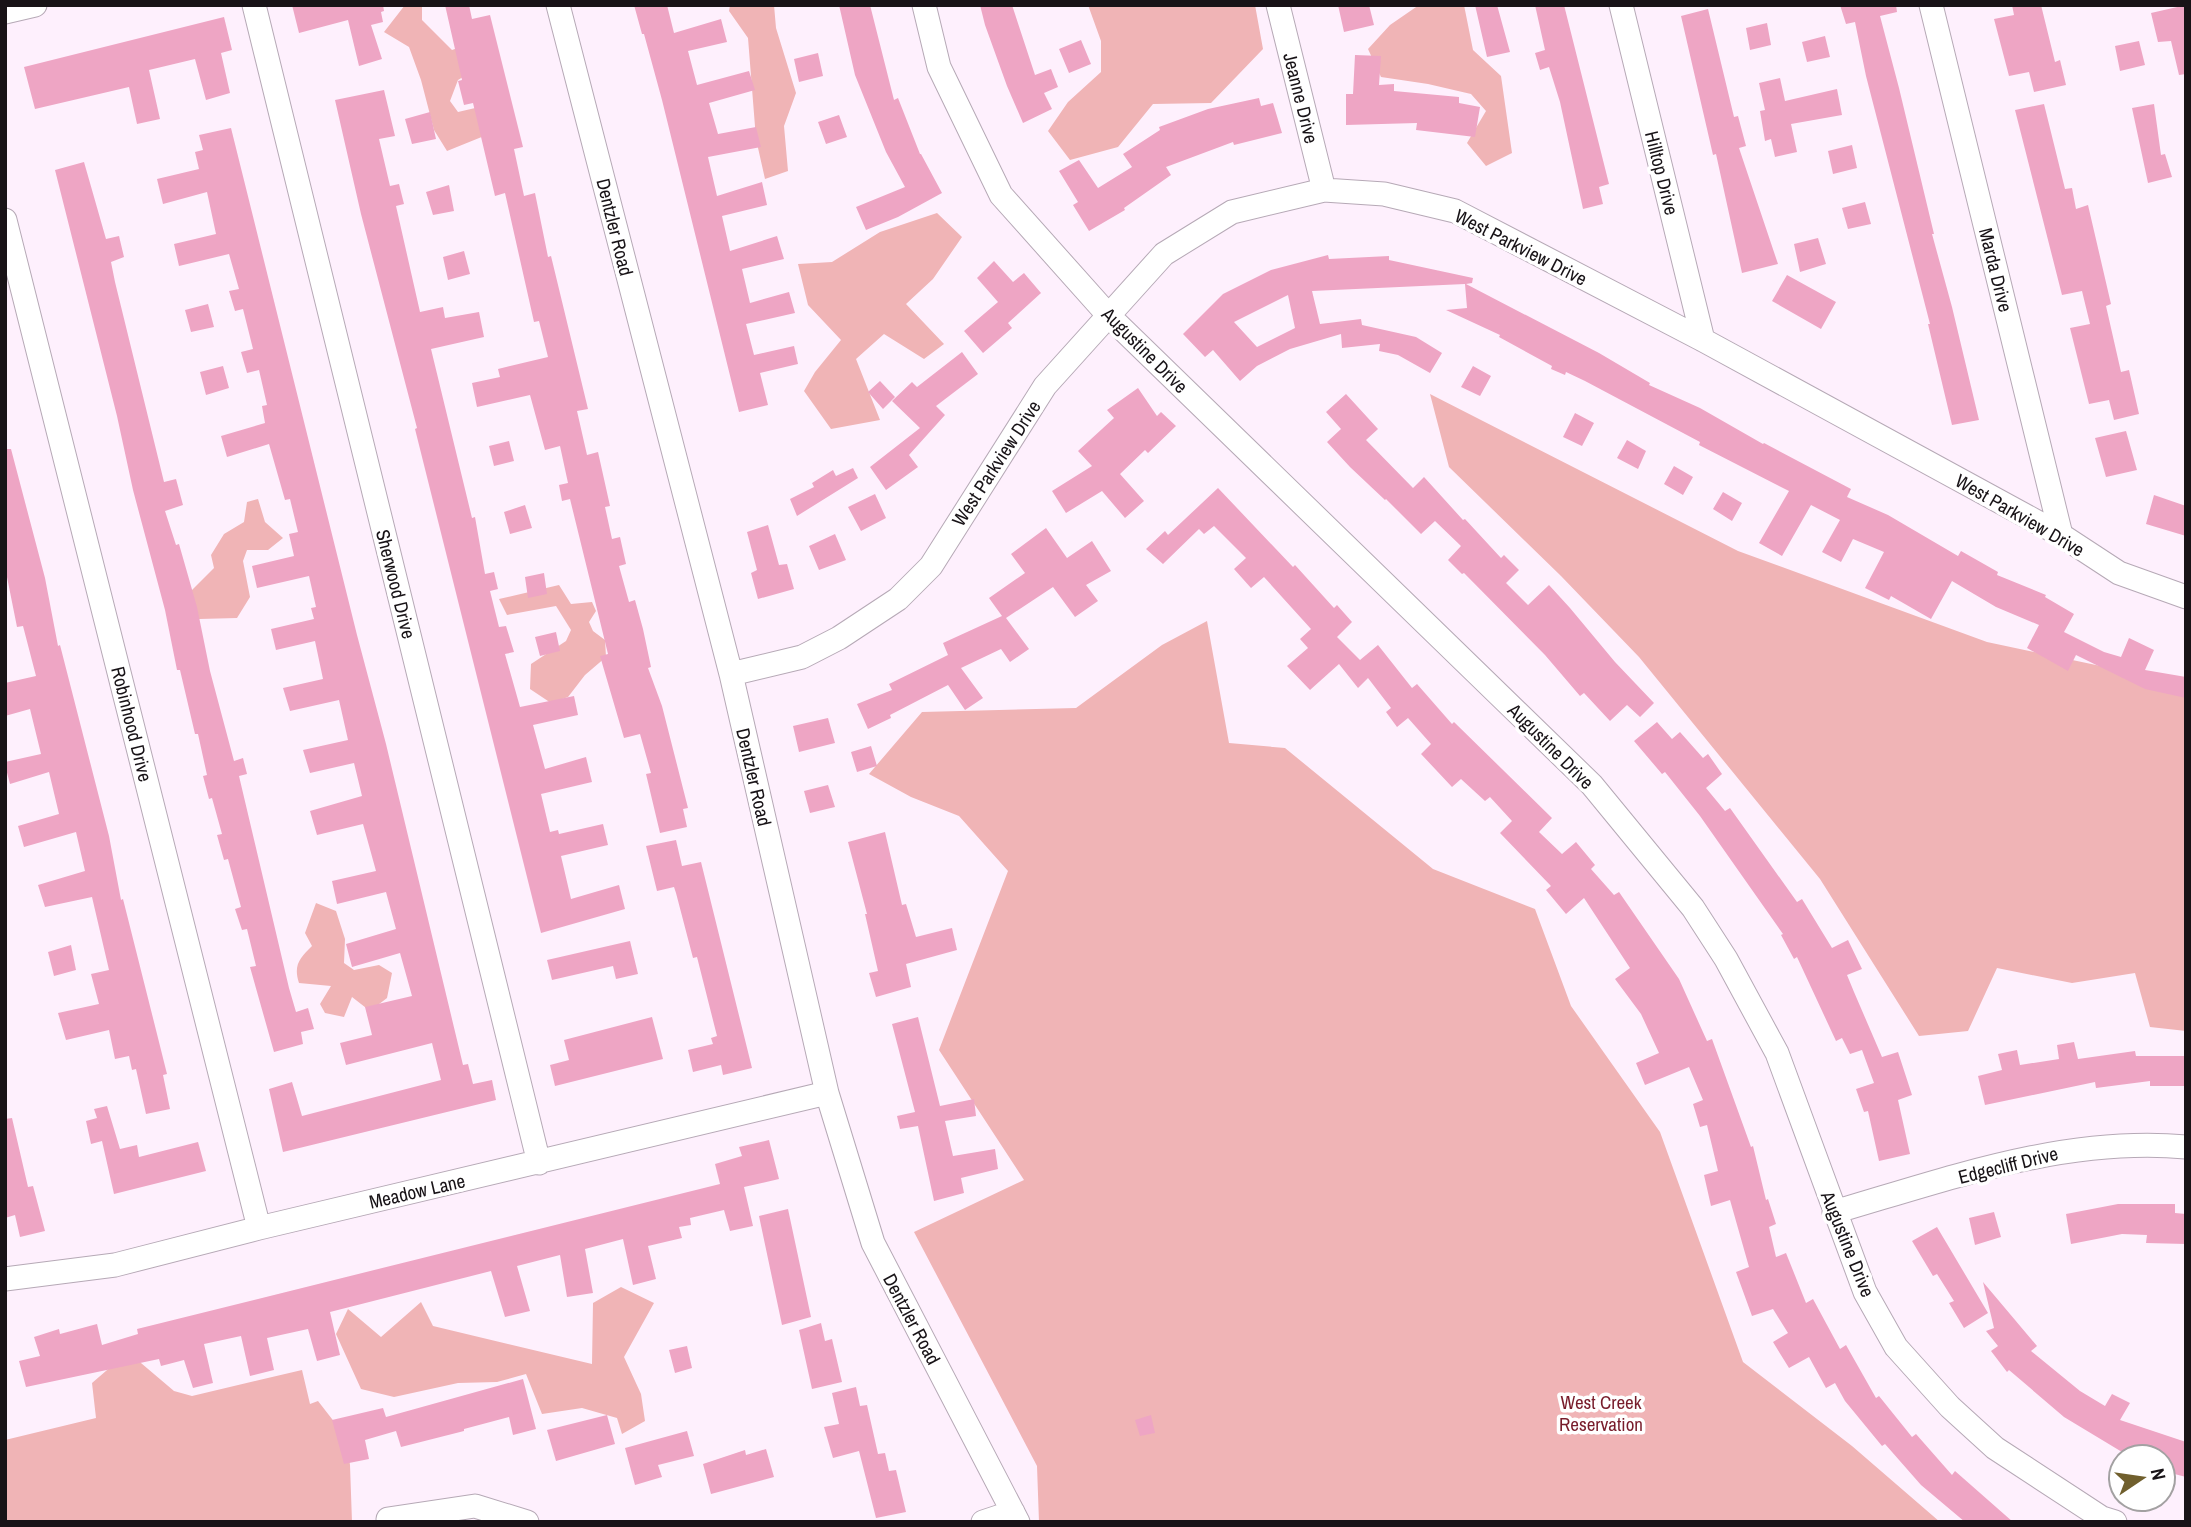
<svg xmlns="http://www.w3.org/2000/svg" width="2191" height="1527" font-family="'Archivo Narrow',sans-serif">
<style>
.green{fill:#f0b4b6}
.building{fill:#eea5c4;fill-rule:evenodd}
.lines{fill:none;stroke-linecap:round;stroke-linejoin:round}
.street-casing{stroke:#b6a9b6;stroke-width:25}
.street{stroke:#fff;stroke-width:23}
.labels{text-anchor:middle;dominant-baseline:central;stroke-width:7;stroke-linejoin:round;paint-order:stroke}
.street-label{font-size:19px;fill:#181317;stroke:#fff}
.park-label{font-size:19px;fill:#781c2b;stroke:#fff}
</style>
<rect width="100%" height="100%" fill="#fef0fd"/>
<path class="green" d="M405,5H422V20L452,50L469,44L488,62L458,80L450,101L458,112L488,105L494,132L447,151L434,130L421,80L409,47L384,32Z
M730,5H774L776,28L796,93L784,126L788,171L765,179L756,139L748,38L729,11Z
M1088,5H1255L1263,49L1211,103L1153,104L1118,147L1070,160L1048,131L1068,102L1101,72V41Z
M1419,5H1464L1473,50L1501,76L1512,153L1486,166L1467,143L1486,111L1471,94L1428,84L1381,77L1368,49L1390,25Z
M937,213L962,237L933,279L906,304L944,344L924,359L884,334L856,359L880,420L831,429L804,391L815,372L841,340L808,305L798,264L832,262L880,232Z
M1430,394L1738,551L1987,642L2186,684V1031L2150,1027L2135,973L2072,983L1997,968L1968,1031L1919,1036L1820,879L1639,657L1561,576L1449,467Z
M258,499L265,522L283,538L268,550H247L243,561L250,597L237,618L199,619L188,594L214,568L211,555L224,534L244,522L247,502Z
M559,585L571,604L592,602L596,611L589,622L593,631L605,640L606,657L585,675L568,697L551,703L530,689L531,664L566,641L571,630L556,606L507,615L499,599Z
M1207,621L1229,743L1285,748L1433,869L1535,909L1571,1006L1660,1132L1743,1362L1852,1446L1940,1522H1039L1037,1466L914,1232L1024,1180L939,1050L1008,871L959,816L911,797L869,774L922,712L1076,708L1162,645Z
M316,903L336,911L345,939L344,963L354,970L379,965L392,973L387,998L370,1011L352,997L344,1017L325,1013L320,1004L331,986L299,983C293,965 300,958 312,946L305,933Z
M621,1287L654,1303L624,1357L641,1394L645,1421L622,1434L617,1418L582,1408L542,1414L526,1374L497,1382L458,1383L394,1397L361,1389L336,1334L348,1309L381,1337L421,1302L433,1326L592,1364L593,1303Z
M128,1352L174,1391L192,1396L302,1370L310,1404L318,1401L346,1437L350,1465L352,1522H5V1440L96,1418L92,1383Z"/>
<path class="building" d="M292,5H383L384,11L381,12L383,22L371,25L382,59L359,66L348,20L299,33Z
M445,5H469L472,19L490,15L523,147L514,149L524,196L535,193L548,257L551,256L588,409L577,411L587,455L598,452L610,506L605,507L612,539L620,537L626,564L619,566L629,602L635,600L643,629L651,667L648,668L662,706L688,808L683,809L687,827L660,833L646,774L651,773L640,734L624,738L600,656L608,654L570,499L562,501L559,485L568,483L560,446L545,450L530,395L477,407L472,383L500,377L498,369L548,357L539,321L534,322L505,193L495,196L473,103L464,105L458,81L462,80Z
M634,5H667L674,33L721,19L727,42L688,51L697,85L749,71L755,90L709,103L718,134L756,127L761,147L708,157L717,196L762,182L767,205L722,216L730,251L777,236L784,259L742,269L750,303L789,292L795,313L746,324L754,355L794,346L798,364L760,373L768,405L739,412L662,100L644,34H642Z
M839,5H870L894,100L898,98L920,154H921L942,193L898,217L866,230L856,207L905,187L886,152L855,75Z
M980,5H1012L1035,75L1051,69L1058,87L1044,93L1052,109L1023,123L1007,86L985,25Z
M1338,5H1369L1374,25L1344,32Z
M1475,5H1497L1510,52L1487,57Z
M1535,5H1564L1609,184L1599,187L1603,204L1583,209L1560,102L1549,67L1540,70L1535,53L1545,50Z
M1840,5H1896L1897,12L1880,16L1899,88L1934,234H1932L1952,307L1979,420L1952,425L1928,324H1930L1866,76L1855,22L1846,24Z
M2012,5H2041L2055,62L2060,60L2066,85L2034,92L2029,72L2009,76L1994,19L2014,15Z
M2186,5V74L2179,75L2171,41L2158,42L2151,13Z
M1708,9L1734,117L1738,116L1746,146L1739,148L1778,264L1742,273L1716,154L1713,155L1681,16Z
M224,17L232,50L221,53L230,93L206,100L195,59L149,70L160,119L137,124L129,87L35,109L24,67Z
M1767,23L1771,45L1750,50L1746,28Z
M1825,36L1830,57L1807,62L1802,42Z
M1081,40L1091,64L1069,73L1059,49Z
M2139,41L2145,65L2120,71L2115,46Z
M818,53L823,76L799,82L794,59Z
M1355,55L1381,56L1379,85L1394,84V91L1459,97V103L1480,107L1475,137L1416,130L1417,123L1346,125V94H1353Z
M1780,78L1785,101L1837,89L1842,115L1791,124L1797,152L1775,157L1771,139L1765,141L1760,111L1765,110L1759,83Z
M384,90L395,136L379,139L390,186L399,184L404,204L396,206L420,312L443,307L445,318L479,312L484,337L431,349L472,518L475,517L485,574L494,572L498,589L490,591L499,627L506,626L514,652L505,654L520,707L574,696L578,715L533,725L545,769L586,757L592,782L541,794L550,832L558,830L559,834L603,824L608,845L561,856L571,899L619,885L625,909L541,933L415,429L417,428L361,214L335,100Z
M1259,98L1261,106L1273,103L1282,133L1234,145L1233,142L1166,167L1171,175L1124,208L1125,210L1089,231L1073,205L1078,202L1059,171L1079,160L1098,188L1132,167L1123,154L1160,130L1159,127L1208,109Z
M2044,104L2065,189L2072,188L2076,209L2088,205L2111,304L2106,306L2121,372L2129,370L2139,414L2114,420L2109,400L2089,404L2070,328L2090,324L2082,291L2062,295L2015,110Z
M2154,104L2161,155L2165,154L2172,177L2148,183L2132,108Z
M430,112L436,139L412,144L405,119Z
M839,115L847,137L826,144L818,122Z
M231,128L357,635L386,744L463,1065L468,1064L473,1084L492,1080L496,1100L283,1152L269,1089L292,1082L302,1116L441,1080L432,1043L346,1065L340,1043L372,1035L365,1007L412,996L400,953L352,967L346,944L396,929L386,892L337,904L332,881L376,871L363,824L317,835L310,811L362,796L354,763L310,773L303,750L348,740L339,700L290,711L283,688L323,679L315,641L276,650L271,629L314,619L311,608L316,607L309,576L257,588L252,566L294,556L289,534L298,532L290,499L285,500L269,444L227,457L221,436L265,423L262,406L267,405L259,370L247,373L241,352L253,349L243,309L235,311L229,291L239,289L229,254L179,266L174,244L216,234L207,192L163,204L157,179L199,169L195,152L203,150L199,135Z
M1852,145L1857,168L1833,174L1828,151Z
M84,162L106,239L119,236L124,257L111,262L115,282L164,482L176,479L183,505L165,511L176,545L179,544L197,607L210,671L234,761L243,758L247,774L239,776L289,988L296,1012L308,1008L314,1029L301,1032L303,1044L274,1052L250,967L256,966L247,929L242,930L235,909L241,907L228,859L224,860L217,835L222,834L212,798L209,799L203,776L207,775L198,734H195L180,670H177L165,610L133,490L117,416L55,170Z
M449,185L454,211L433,215L426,192Z
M1865,202L1871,224L1848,229L1842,208Z
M1818,238L1826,264L1800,272L1794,244Z
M464,251L470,274L448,280L443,257Z
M1328,255L1329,259L1389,256V260L1473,278L1472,283L1466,284L1599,353L1650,383L1649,385L1700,408L1763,444L1764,443L1851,489L1847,497L1888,515L1958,556L1961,551L1998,572L1997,575L2046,595L2045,597L2074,614L2064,632L2104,652L2121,657L2129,638L2154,650L2145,670L2186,677V698L2145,689L2076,655L2068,671L2027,648L2039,625L1996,607L1952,581L1931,619L1891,596L1889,600L1865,588L1884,552L1853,539L1841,562L1822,552L1840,520L1811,505L1782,556L1759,543L1789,491L1699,445L1700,442L1585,381L1566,372L1565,375L1551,369L1552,366L1499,337L1500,335L1446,310L1467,308L1465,284L1312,291L1320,324L1361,319L1362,325L1416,337L1442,353L1430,373L1398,355L1379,351L1380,344L1342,348L1341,334L1290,349L1257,366L1240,381L1213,350L1205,357L1183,334L1223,294L1271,270ZM1288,295L1295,328L1257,347L1234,322Z
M994,261L1013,282L1024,273L1041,293L1008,323L1012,328L983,353L964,331L998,302L977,278Z
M1787,275L1836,302L1821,329L1772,301Z
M208,304L214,327L191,332L185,310Z
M962,352L978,374L936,406L945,415L909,455L918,467L886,490L870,467L920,428L892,401L912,382L917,387Z
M223,366L229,388L206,395L200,372Z
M1473,366L1491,376L1480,396L1461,387Z
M880,381L895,397L883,409L868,392Z
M1138,388L1157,416L1161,412L1176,426L1148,453L1145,450L1120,474L1144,501L1125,518L1102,491L1066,513L1052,491L1092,466L1078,451L1114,418L1107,410Z
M1346,394L1378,429L1366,440L1413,488L1424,477L1463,520L1465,519L1501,558L1504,555L1519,570L1506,583L1528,605L1549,585L1570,608L1615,662L1654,703L1640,717L1627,705L1610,721L1584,693L1580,696L1545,655L1464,573L1462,574L1448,560L1461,546L1435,521L1421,534L1386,499L1385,500L1350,467L1327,442L1341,429L1326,412Z
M1575,413L1594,423L1582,446L1563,437Z
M2126,431L2137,470L2106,477L2095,438Z
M1627,440L1646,451L1638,469L1617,458Z
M509,441L514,461L494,466L489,446Z
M5,449H11L45,578L58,646L60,645L109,836L121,900L123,899L156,1030L167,1074L163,1075L170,1109L146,1114L136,1069L132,1070L129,1056L115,1059L109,1030L66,1040L58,1013L99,1004L91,974L109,970L92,897L45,907L38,885L85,871L76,832L24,847L18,826L59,814L49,772L10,784L5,765V762L41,754L30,709L5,716V683L36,676L23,626L17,627L5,567Z
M1674,466L1693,477L1683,495L1664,484Z
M853,468L858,478L797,516L790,499L814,487L812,483L833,470L836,476Z
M1218,488L1293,567L1295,565L1334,608L1337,605L1352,622L1337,637L1360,660L1378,645L1412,688L1417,684L1452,724L1454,722L1552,818L1539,832L1562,854L1576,842L1595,865L1591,869L1614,895L1619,892L1679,979L1707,1041L1712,1039L1751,1147L1753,1146L1766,1200L1768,1199L1776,1224L1769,1227L1776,1257L1786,1253L1806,1303L1813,1299L1840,1349L1846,1345L1876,1398L1879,1396L1912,1437L1916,1434L1952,1475L1955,1471L2013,1522H1965L1921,1485L1885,1444L1882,1446L1845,1401L1835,1383L1826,1388L1809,1357L1789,1368L1773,1342L1788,1333L1773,1309L1752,1316L1736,1272L1749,1267L1730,1200L1711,1206L1704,1175L1718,1171L1707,1125L1700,1127L1693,1104L1703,1100L1689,1067L1645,1085L1636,1063L1659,1053L1641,1014L1615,979L1630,968L1584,898L1566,914L1546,890L1551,886L1500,833L1512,821L1490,797L1485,801L1461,779L1452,787L1421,754L1431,744L1408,718L1397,727L1386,712L1391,708L1368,678L1358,688L1339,664L1310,690L1287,666L1308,648L1300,639L1311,629L1264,577L1251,588L1234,569L1246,558L1214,526L1204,534L1199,529L1163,564L1146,549L1165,531L1168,535Z
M1723,492L1742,503L1732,521L1713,509Z
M875,494L886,518L861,531L848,507Z
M2154,495L2186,506V536L2146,524Z
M525,505L532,528L510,534L504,512Z
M768,525L779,565L787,564L794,589L758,599L751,573L757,570L747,532Z
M1046,528L1067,558L1092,541L1111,571L1086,585L1098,601L1075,617L1053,587L1006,618L1029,649L1010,662L1001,649L961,668L983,698L965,710L948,685L890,715L891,718L868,729L857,704L892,690L889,684L948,655L943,643L1002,616L989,598L1025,573L1011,554Z
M835,534L846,560L819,570L809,546Z
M544,573L547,594L528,598L525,577Z
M556,632L560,651L540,656L535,637Z
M828,718L835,743L799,752L793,726Z
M1657,722L1672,739L1680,732L1703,758L1708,754L1722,774L1706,788L1725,811L1730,808L1797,902L1802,899L1832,948L1848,940L1862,969L1847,975L1854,992L1882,1057L1898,1052L1912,1095L1898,1100L1910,1154L1879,1161L1868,1111L1864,1112L1856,1089L1874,1083L1862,1050L1850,1054L1842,1038L1836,1041L1797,957L1794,959L1781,935L1783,934L1700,816L1665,772L1662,774L1634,741Z
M871,746L877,766L857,772L851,752Z
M828,785L835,807L810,813L804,791Z
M885,832L902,905L906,904L916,937L952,928L957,950L906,964L911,987L876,997L869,973L878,971L865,914H867L848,842Z
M676,840L682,866L701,862L752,1068L723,1075L721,1065L693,1072L688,1050L713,1044L711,1038L717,1036L697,957L693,958L676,893L674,887L657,891L646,846Z
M630,941L638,974L616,979L613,966L552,980L547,960Z
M71,945L76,970L54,976L48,952Z
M652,1017L663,1059L555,1086L550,1065L569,1060L564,1040Z
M918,1017L940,1106L974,1099L976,1116L945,1121L953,1156L995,1149L998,1169L961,1178L964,1193L934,1201L918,1126L900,1129L897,1116L915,1112L892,1024Z
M2074,1042L2078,1059L2135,1051L2136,1056H2186V1086H2150V1081L2096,1088L2095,1082L1985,1105L1978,1076L2002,1070L1998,1054L2017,1050L2020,1065L2059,1059L2057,1045Z
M107,1106L120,1149L137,1145L139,1157L198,1142L206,1171L114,1194L102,1141L91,1144L86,1121L97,1118L94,1109Z
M12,1118L28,1187L33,1186L45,1231L20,1237L15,1215L5,1218V1119Z
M769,1140L779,1179L744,1187L753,1226L730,1231L724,1210L690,1218L691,1225L679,1227L682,1238L648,1246L656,1279L633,1285L623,1239L585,1249L593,1293L567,1297L560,1255L517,1266L530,1311L505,1317L491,1271L330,1312L340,1355L317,1361L308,1329L267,1338L274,1370L250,1376L241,1336L204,1344L213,1383L193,1388L184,1360L161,1366L159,1359L26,1387L19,1361L40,1356L34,1337L59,1329L60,1334L97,1324L102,1345L138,1334L137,1329L720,1184L715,1164L742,1156L739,1147Z
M2118,1204H2175V1213L2186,1214V1244L2146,1243L2147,1235L2122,1234L2071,1244L2066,1214Z
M788,1209L811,1317L782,1325L759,1216Z
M1994,1212L2001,1237L1975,1245L1969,1218Z
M1937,1227L1988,1313L1964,1328L1949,1303L1954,1301L1937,1274L1933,1276L1912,1241Z
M1983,1282L2037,1346L2031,1351L2080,1391L2105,1406L2112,1394L2130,1403L2120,1420L2186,1442V1477L2163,1471V1457H2134L2127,1455L2064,1417L2009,1370L2007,1372L1991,1351L1998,1346L1986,1331L1994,1328Z
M821,1323L825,1341L832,1339L842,1382L812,1389L799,1330Z
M687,1346L692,1368L675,1373L669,1350Z
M523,1379L536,1429L513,1435L509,1417L464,1429V1431L401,1447L396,1431L365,1440L369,1459L344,1464L332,1420L383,1408L386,1417Z
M856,1387L860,1406L867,1405L878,1454L885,1453L889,1471L896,1470L906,1512L876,1518L859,1451L833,1458L824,1427L839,1424L832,1393Z
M607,1415L615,1444L556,1461L547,1430Z
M1151,1415L1155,1433L1140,1436L1135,1420Z
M687,1431L694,1456L658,1465L662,1477L635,1485L625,1448Z
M766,1449L774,1477L711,1494L703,1464L745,1450L746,1455Z"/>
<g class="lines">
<defs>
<path id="street" d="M254,5L539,1163
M558,5L731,674L827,1093L873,1243L1018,1522
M924,5L939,67L1001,195L1109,316L1592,785L1693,908L1726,959L1777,1053L1865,1292L1896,1347L1950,1407L1995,1448L2102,1518L2115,1522
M1278,5L1324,190
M1621,5L1703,340
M1931,5L2061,535
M5,12L35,5
M5,220L259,1228
M731,674L802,657L839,638L898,599L931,566L1045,386L1164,254L1232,212L1324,190L1384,194L1455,211L1703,340L2061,535L2119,573L2186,597
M1834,1212C1948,1179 2065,1136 2186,1147
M5,1279L115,1265L259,1228L827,1093
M388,1519L475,1506L527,1522
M983,1522L1013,1512"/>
</defs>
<use href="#street" class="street-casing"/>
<use href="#street" class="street"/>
</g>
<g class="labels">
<g class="street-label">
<text transform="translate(1301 98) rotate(76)">Jeanne Drive</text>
<text transform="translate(1662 173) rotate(76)">Hilltop Drive</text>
<text transform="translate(615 227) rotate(76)">Dentzler Road</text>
<text transform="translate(1521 247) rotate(27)">West Parkview Drive</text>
<text transform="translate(1996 270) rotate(76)">Marda Drive</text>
<text transform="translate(1145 350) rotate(45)">Augustine Drive</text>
<text transform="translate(996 463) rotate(-57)">West Parkview Drive</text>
<text transform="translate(2020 515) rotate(30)">West Parkview Drive</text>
<text transform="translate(396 584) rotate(76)">Sherwood Drive</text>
<text transform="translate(132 724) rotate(76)">Robinhood Drive</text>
<text transform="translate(1551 746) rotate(45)">Augustine Drive</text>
<text transform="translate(754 777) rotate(77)">Dentzler Road</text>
<text transform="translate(2008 1165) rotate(-14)">Edgecliff Drive</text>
<text transform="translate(417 1191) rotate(-13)">Meadow Lane</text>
<text transform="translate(1848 1244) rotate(68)">Augustine Drive</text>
<text transform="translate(912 1319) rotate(62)">Dentzler Road</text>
</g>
<g class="park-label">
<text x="1601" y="1402">West Creek<tspan x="1601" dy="22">Reservation</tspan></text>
</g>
</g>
<rect width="2191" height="1527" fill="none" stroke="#181317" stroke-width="14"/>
<g transform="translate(2142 1478) rotate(77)"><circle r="33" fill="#ffffff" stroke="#a3a1a2" stroke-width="2"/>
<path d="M0-5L12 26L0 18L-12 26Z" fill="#705f2d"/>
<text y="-10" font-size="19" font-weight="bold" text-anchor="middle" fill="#181317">N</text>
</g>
</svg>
